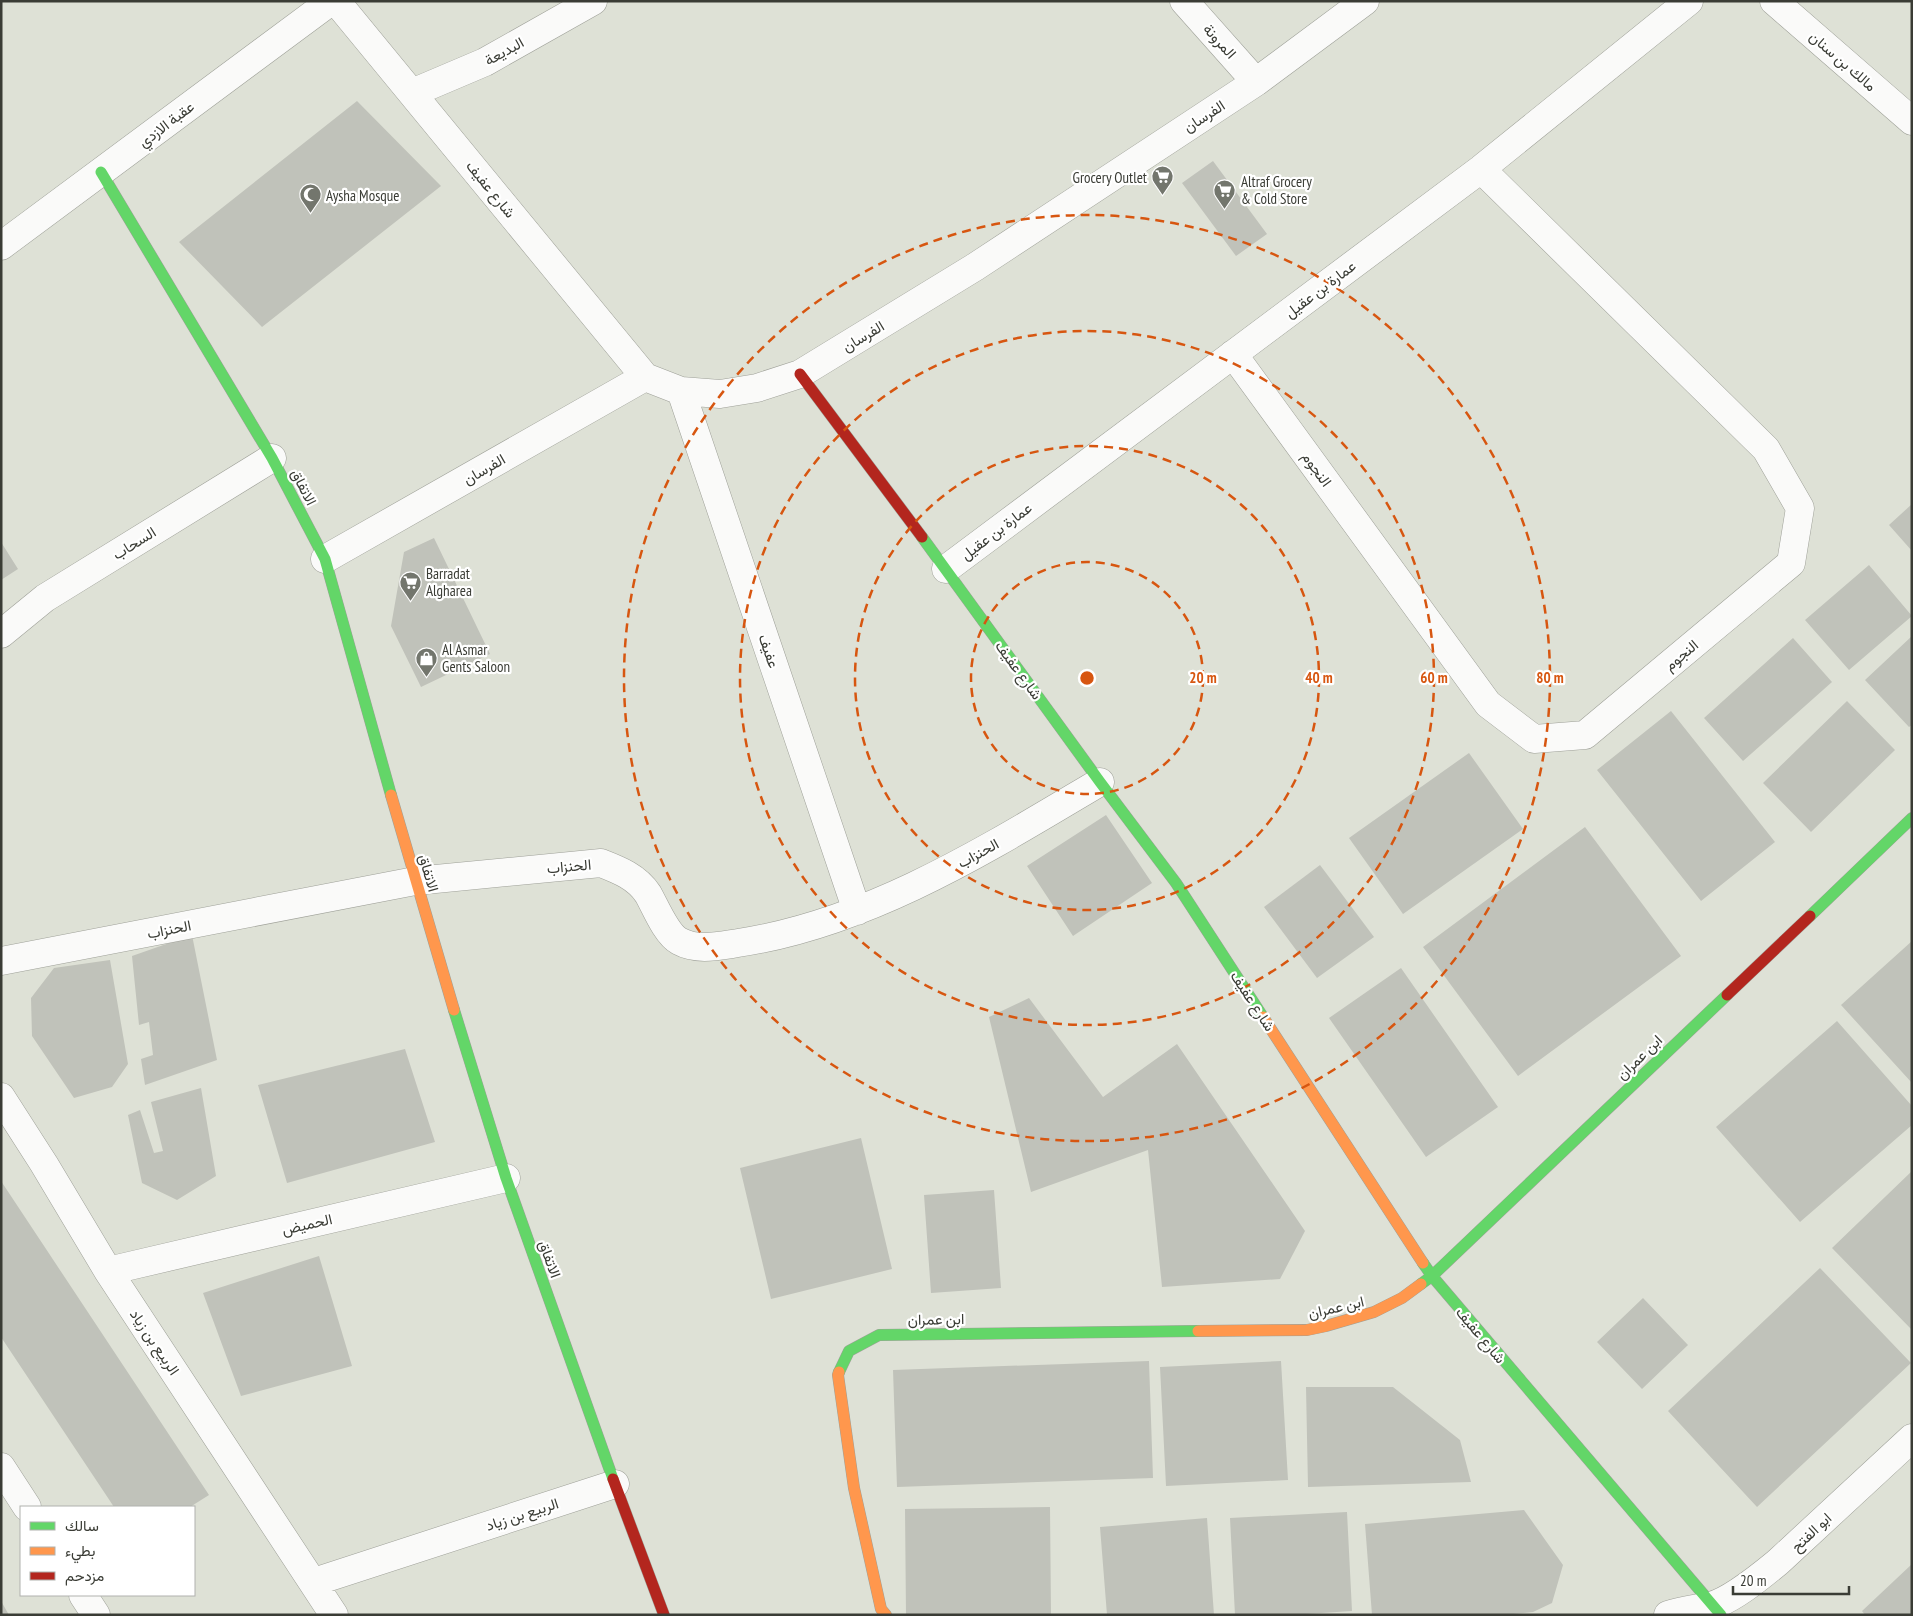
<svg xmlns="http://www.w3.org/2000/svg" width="1913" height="1616" font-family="'PT Sans Narrow',Vazirmatn,sans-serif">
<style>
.building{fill:#c0c2ba}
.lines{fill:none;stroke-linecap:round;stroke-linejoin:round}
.street-casing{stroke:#9ea098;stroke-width:29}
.fast-casing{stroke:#9ea098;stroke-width:12}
.slow-casing{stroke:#9ea098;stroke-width:12}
.jam-casing{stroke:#9ea098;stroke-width:12}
.street{stroke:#fafaf9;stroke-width:28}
.fast{stroke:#63d668;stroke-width:11}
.slow{stroke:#ff974d;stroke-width:11}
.jam{stroke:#b3261e;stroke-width:11}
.ring{fill:none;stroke:#d75610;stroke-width:2.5;stroke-dasharray:9 6}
.labels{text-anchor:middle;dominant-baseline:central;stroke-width:4.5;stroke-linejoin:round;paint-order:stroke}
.street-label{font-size:15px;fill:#3a3c35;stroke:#fff}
.poi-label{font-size:15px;fill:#3a3c35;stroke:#fff;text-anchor:start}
.centre{fill:#d75610;stroke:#fff;stroke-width:2.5}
.ring-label{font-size:15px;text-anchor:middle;font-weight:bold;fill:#d75610;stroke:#fff;stroke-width:4.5;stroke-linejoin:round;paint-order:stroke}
</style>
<rect width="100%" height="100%" fill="#dee1d6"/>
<path class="building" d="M357,101L441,186L262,327L179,242Z
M1213,161L1267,234L1236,256L1182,183Z
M1912,504V551L1889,525Z
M434,538L490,654L421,687L391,626L404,552Z
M1,542L18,569L1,580Z
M1869,565L1912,616L1849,670L1805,620Z
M1912,636V725L1909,727L1865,680Z
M1793,638L1832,682L1743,761L1704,718Z
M1847,701L1895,750L1811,832L1763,783Z
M1671,711L1775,842L1701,901L1597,770Z
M1469,753L1523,829L1403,914L1349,838Z
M1106,815L1152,883L1073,936L1027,866Z
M1585,827L1681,956L1518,1076L1423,947Z
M1320,865L1374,937L1317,978L1264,907Z
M192,935L217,1060L145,1085L141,1059L153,1055L149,1022L139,1025L132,956Z
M1912,941V1083L1841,1005Z
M110,960L128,1064L112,1087L74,1098L32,1036L31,998L54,968Z
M1401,968L1498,1107L1426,1157L1329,1018Z
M1029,998L1103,1097L1177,1044L1305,1231L1280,1279L1162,1287L1148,1150L1031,1192L989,1017Z
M1837,1021L1912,1106V1125L1800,1222L1716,1127Z
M405,1049L435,1142L287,1183L258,1085Z
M201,1088L216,1176L177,1200L142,1183L128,1115L140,1110L154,1153L163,1151L151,1102Z
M861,1138L892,1269L771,1299L740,1168Z
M1912,1171V1330L1832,1248Z
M1,1181L209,1495L190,1507H114L1,1337Z
M994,1190L1001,1288L931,1293L924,1195Z
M319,1256L352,1366L241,1396L203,1293Z
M1820,1268L1911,1363L1757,1507L1668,1411Z
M1643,1298L1688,1345L1642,1389L1597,1342Z
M1149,1361L1153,1478L897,1487L893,1370Z
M1281,1361L1288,1480L1166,1486L1160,1367Z
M1306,1387H1393L1460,1440L1471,1482L1308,1487Z
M1050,1507L1051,1615H906L905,1509Z
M1524,1510L1563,1565L1552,1603L1533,1612L1503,1615H1372L1365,1524Z
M1347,1512L1352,1611L1291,1615H1235L1230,1518Z
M1207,1518L1214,1615H1107L1100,1527Z
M1912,1564V1615H1865L1862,1611Z
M1,1601L9,1615H1Z"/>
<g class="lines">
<defs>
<path id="street" d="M336,1L645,377L681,391L720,394L757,388L800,374L975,267L1256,82L1365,1
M1184,1L1256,82
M1774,1L1912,121
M412,93L485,62L593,1
M1,246L331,1
M1233,354L1488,704L1534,739L1585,735L1791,563L1800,508L1766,449L1481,169
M681,391L857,911
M325,559L645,377
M946,569L1481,169L1689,1
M1,634L45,598L272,458
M1,961L415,881L601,863C619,870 637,877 648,894C655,906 666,934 679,941C697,951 718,946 738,943C870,923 987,849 1100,782
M1,1097L44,1164L108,1271L334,1615
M108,1271L506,1178
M1,1467L27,1507
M314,1582L615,1484
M83,1595L96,1615
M1668,1615C1682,1610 1696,1609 1710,1606C1731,1601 1761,1576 1778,1562L1912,1438"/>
<path id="fast" d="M101,172L272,458L325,559L391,795
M922,537L1100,782L1176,883L1263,1017
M1810,916L1912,818
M454,1010L506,1178L613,1479
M1423,1263L1432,1276L1721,1615
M1421,1284L1432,1276L1727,995
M839,1372L849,1351L879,1335L1198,1331"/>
<path id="slow" d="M391,795L454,1010
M1263,1017L1423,1263
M1198,1331L1307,1330L1326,1326L1374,1312L1402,1298L1421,1284
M839,1372L838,1375L854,1488L881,1609L886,1615"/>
<path id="jam" d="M800,374L922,537
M1727,995L1810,916
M613,1479L664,1615"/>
</defs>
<use href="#street" class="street-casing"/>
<use href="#fast" class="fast-casing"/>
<use href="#slow" class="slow-casing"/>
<use href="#jam" class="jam-casing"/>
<use href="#street" class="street"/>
<use href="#fast" class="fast"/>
<use href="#slow" class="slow"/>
<use href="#jam" class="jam"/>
</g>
<g class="ring">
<circle cx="1087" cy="678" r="116"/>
<circle cx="1087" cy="678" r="232"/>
<circle cx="1087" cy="678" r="347"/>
<circle cx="1087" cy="678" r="463"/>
</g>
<defs>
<symbol id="supermarket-pin" viewBox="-11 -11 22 30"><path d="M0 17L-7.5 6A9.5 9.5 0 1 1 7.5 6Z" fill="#73766d" stroke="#fff"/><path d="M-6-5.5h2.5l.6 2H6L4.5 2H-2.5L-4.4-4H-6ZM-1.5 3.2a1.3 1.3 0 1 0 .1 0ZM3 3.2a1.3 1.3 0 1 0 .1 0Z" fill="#fff"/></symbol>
<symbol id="mosque-pin" viewBox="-11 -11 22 30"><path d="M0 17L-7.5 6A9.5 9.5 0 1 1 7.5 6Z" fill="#73766d" stroke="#fff"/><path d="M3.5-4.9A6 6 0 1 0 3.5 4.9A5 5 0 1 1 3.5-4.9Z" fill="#fff"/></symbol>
<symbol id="shop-pin" viewBox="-11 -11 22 30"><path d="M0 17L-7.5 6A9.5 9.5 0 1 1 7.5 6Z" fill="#73766d" stroke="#fff"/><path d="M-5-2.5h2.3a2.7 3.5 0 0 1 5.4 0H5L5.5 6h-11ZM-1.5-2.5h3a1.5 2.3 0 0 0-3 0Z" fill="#fff"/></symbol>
</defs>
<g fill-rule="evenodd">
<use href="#supermarket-pin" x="1150" y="164" width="25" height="34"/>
<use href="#supermarket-pin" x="1212" y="178" width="25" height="34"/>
<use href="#mosque-pin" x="298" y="182" width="25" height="34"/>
<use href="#supermarket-pin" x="398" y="570" width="25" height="34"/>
<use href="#shop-pin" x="414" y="646" width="25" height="34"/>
</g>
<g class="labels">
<g class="street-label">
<text transform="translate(1220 41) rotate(48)">المرونة</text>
<text transform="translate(504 51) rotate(-29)">البديعة</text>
<text transform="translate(1843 61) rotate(41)">مالك بن سنان</text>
<text transform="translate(1204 116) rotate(-33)">الفرسان</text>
<text transform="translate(166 124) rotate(-37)">عقبة الازدي</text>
<text transform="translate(491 189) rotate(51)">شارع عفيف</text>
<text transform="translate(1320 289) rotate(-37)">عمارة بن عقيل</text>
<text transform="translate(863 336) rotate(-31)">الفرسان</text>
<text transform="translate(484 469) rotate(-30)">الفرسان</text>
<text transform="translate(1317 469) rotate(54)">النجوم</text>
<text transform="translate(304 487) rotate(63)">الاتفاق</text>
<text transform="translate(996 531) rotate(-37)">عمارة بن عقيل</text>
<text transform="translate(134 543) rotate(-32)">السحاب</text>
<text transform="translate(769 651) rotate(71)">عفيف</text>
<text transform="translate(1681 655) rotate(-40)">النجوم</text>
<text transform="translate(1019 670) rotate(54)">شارع عفيف</text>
<text transform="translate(978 853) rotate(-29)">الحنزاب</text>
<text transform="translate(569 866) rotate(-5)">الحنزاب</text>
<text transform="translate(429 873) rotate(74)">الاتفاق</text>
<text transform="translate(169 929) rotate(-11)">الحنزاب</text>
<text transform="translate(1253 1001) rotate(57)">شارع عفيف</text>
<text transform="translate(1639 1057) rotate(-44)">ابن عمران</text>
<text transform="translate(307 1224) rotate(-13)">الحميض</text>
<text transform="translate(550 1259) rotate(70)">الاتفاق</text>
<text transform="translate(1336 1307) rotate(-13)">ابن عمران</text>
<text transform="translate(936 1319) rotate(-1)">ابن عمران</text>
<text transform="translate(1481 1335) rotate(50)">شارع عفيف</text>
<text transform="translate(155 1342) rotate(56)">الربيع بن زياد</text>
<text transform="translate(522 1514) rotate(-18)">الربيع بن زياد</text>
<text transform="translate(1811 1532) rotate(-43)">ابو الفتح</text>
</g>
<g class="poi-label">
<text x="1147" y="177" text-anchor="end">Grocery Outlet</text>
<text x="1241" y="181">Altraf Grocery<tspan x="1241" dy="17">&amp; Cold Store</tspan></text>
<text x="326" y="195">Aysha Mosque</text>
<text x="426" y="573">Barradat<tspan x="426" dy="17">Algharea</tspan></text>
<text x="442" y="649">Al Asmar<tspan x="442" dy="17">Gents Saloon</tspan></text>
</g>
</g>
<circle cx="1087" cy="678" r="8" class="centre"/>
<g class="ring-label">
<text x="1203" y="683">20 m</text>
<text x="1319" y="683">40 m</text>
<text x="1434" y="683">60 m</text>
<text x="1550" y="683">80 m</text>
</g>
<rect width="1913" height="1616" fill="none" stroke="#3a3c35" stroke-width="5"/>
<rect x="20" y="1506" width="175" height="90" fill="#ffffff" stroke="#b0b1ae"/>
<rect x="30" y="1522" width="25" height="8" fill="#63d668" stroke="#b0b1ae"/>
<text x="65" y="1531" font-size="15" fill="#3a3c35">سالك</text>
<rect x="30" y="1547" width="25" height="8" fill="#ff974d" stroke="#b0b1ae"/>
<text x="65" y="1556" font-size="15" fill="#3a3c35">بطيء</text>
<rect x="30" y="1572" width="25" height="8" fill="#b3261e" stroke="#b0b1ae"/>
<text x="65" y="1581" font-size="15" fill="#3a3c35">مزدحم</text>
<path d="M1733 1586v8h116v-8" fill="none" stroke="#3a3c35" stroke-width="2.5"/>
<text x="1740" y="1586" font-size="15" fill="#3a3c35" stroke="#ffffff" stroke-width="4" paint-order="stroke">20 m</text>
</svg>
